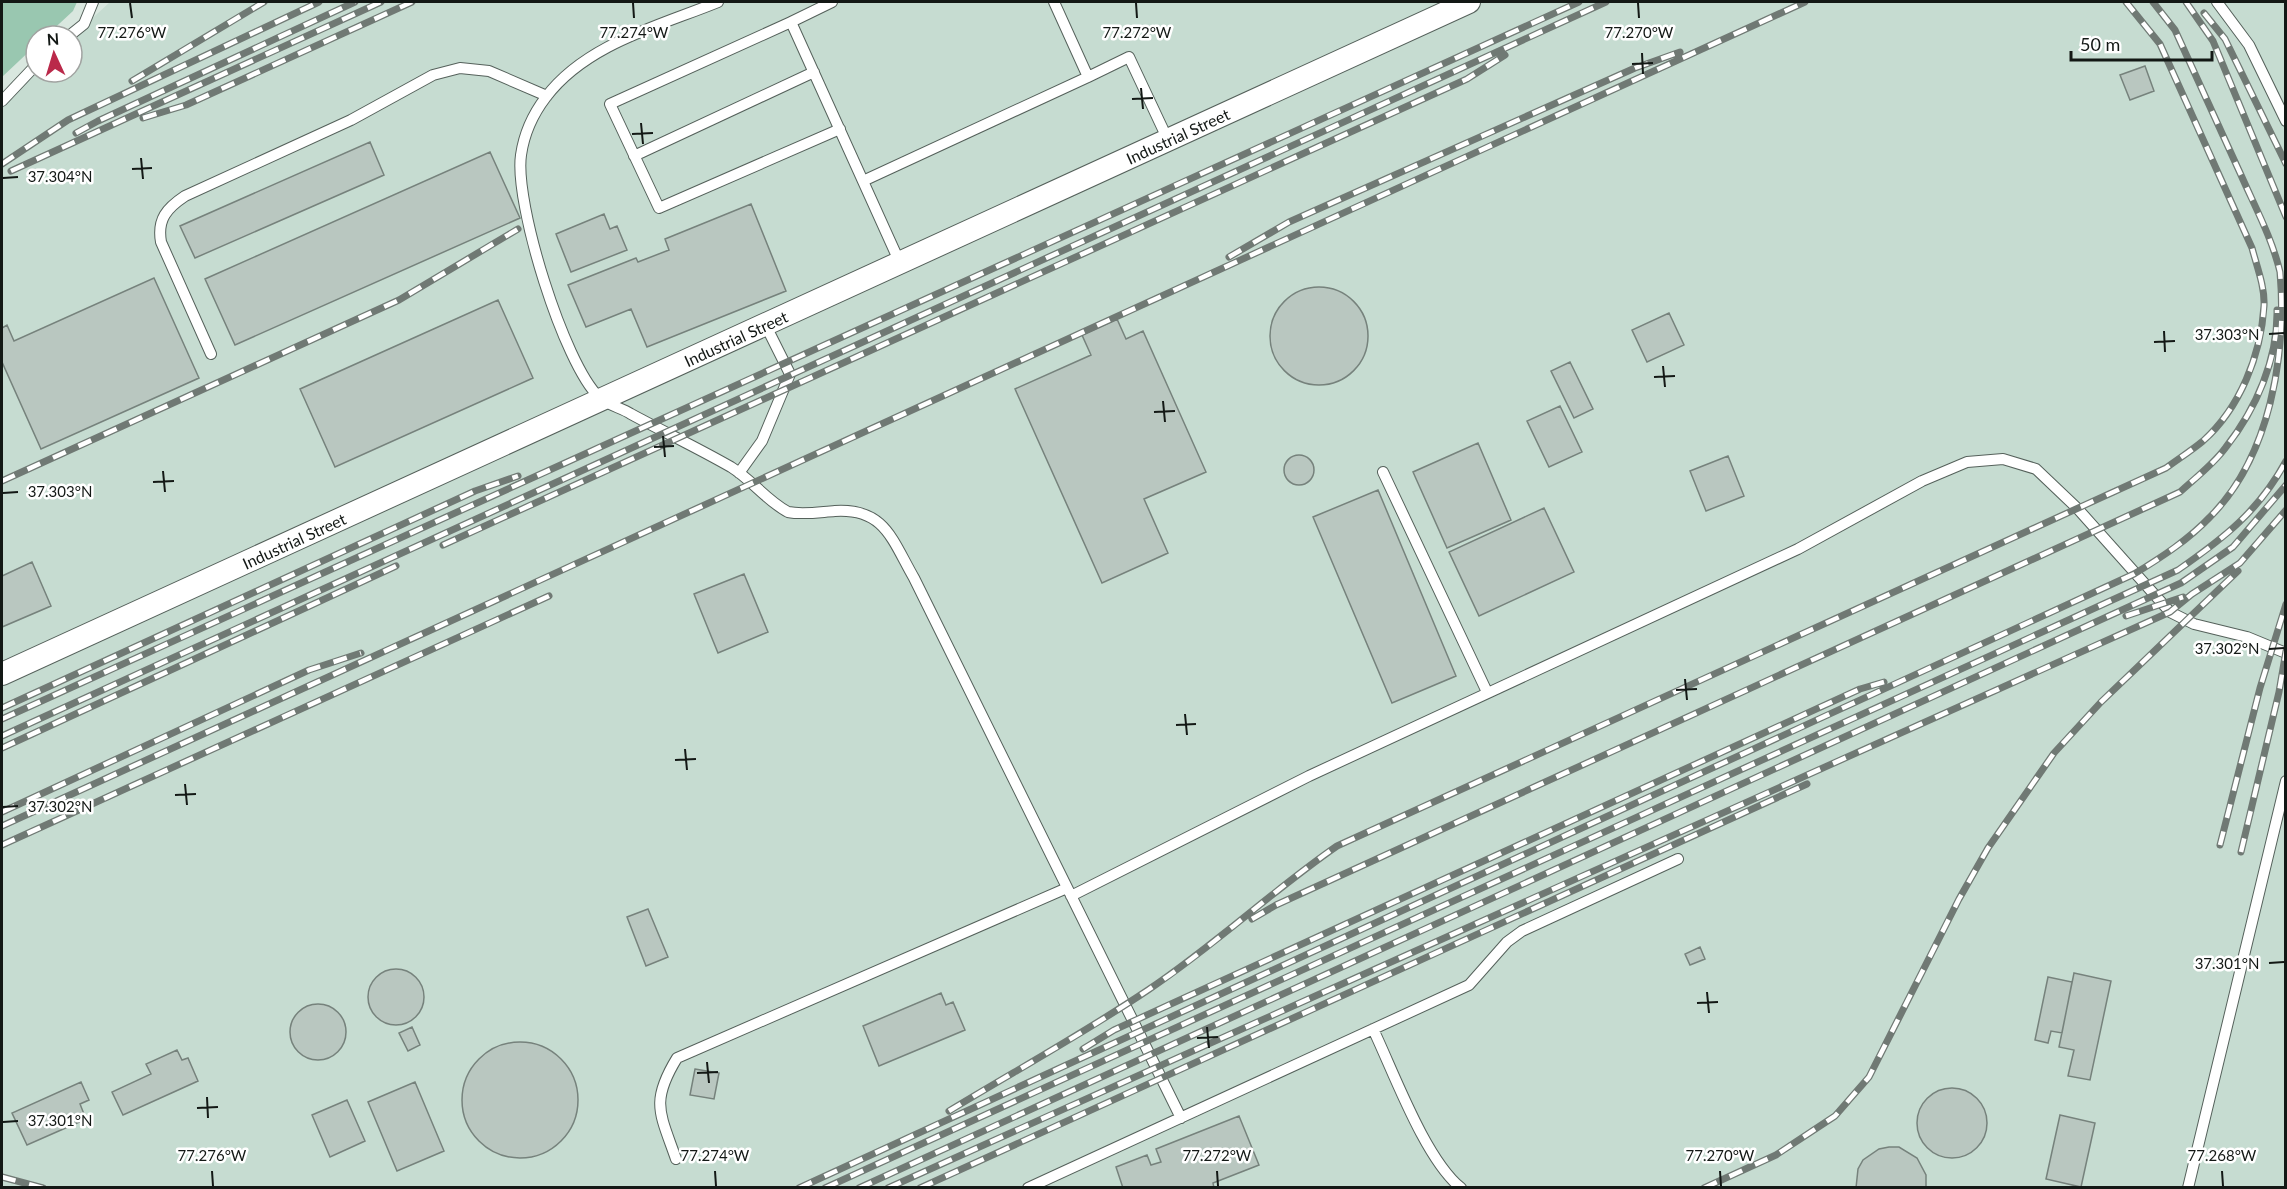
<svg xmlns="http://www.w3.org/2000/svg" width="2287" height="1189" font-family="Lato,sans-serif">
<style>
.built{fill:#c6dcd1}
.green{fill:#99c7b0}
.building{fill:#b9c7c0;stroke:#76827c;stroke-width:1.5}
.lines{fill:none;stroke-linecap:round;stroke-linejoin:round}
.service-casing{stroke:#55615b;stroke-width:12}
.minor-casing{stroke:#55615b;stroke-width:24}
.service{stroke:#fff;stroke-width:10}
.minor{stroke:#fff;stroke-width:22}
.rail-casing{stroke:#707974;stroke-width:7}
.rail{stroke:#fff;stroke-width:4.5;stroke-dasharray:14;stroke-linecap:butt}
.ticks{fill:none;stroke:#131815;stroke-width:2}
.labels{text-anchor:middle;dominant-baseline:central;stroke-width:5;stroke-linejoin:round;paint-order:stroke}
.street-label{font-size:16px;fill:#131815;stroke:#fff}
.ticks-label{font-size:15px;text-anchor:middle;fill:#131815;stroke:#fff;stroke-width:5;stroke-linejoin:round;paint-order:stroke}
</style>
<rect width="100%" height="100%" fill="#d9e7df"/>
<path class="built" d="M110,2H2285V1187L2,1188V104L36,72H72V37Z"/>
<path class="green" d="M2,2H77L73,11L46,36H36V45L2,77Z"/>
<path class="building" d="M2145,66L2154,91L2130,100L2120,75Z
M370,142L384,175L195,258L180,226Z
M490,152L520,218L235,345L205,279Z
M751,204L786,291L647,347L631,309L586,327L568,285L636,258L638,262L669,250L665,239Z
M604,214L610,229L617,226L627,250L571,272L556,234Z
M154,278L199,378L41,449L2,362V328L7,325L14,341Z
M1270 336a49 49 0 1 1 98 0a49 49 0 1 1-98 0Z
M498,300L533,378L335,467L300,389Z
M1669,313L1684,345L1647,362L1632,330Z
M1117,319L1126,339L1143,331L1206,472L1144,499L1168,553L1102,583L1015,389L1091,355L1082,335Z
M1570,362L1593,409L1574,418L1551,371Z
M1560,406L1582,452L1549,467L1527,421Z
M1478,443L1511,520L1447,548L1413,472Z
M1284 470a15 15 0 1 1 30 0a15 15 0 1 1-30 0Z
M1728,456L1744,496L1706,511L1690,471Z
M1378,490L1456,676L1392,703L1313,517Z
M1544,508L1574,572L1479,616L1449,552Z
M32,562L51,606L2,627V576Z
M744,574L768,632L718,653L694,594Z
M648,909L668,957L646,966L627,917Z
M1700,947L1705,959L1690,965L1685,954Z
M368 997a28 28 0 1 1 56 0a28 28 0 1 1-56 0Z
M2074,973L2111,981L2090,1080L2068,1076L2074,1050L2059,1047Z
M2048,977L2072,982L2062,1033L2051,1031L2048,1043L2035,1040Z
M941,993L946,1005L953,1002L965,1030L879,1066L863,1026Z
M290 1032a28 28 0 1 1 56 0a28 28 0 1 1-56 0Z
M412,1027L420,1045L408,1051L399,1033Z
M462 1100a58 58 0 1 1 116 0a58 58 0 1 1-116 0Z
M177,1050L182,1060L188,1058L198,1081L123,1115L112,1092L151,1074L146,1064Z
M695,1069L719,1073L714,1099L690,1095Z
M81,1082L89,1100L80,1104L86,1119L27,1145L12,1113Z
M415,1082L444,1151L397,1171L368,1102Z
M1917 1123a35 35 0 1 1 70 0a35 35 0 1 1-70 0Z
M347,1100L365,1141L330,1157L312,1115Z
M2060,1115L2095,1123L2081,1187L2046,1179Z
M1239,1116L1259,1165L1213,1183L1214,1188H1123L1116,1167L1147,1155L1151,1165L1161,1162L1156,1149Z
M1889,1147H1899L1917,1158L1926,1175V1188H1856L1858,1169L1863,1160L1879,1149Z"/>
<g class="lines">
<defs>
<path id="service" d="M718,2C659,26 586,44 546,97C533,114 524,134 521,155C514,203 564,364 599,397C607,405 622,408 631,414C664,432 698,448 731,467C752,480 767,501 788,512C803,515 820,512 835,511C885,508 892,540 914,578L1181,1118
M832,2L791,22L900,263
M2217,2L2249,45L2286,121
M791,22L610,104L659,208L840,129
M69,36L84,24L93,2
M1088,77L1129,57L1168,140
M2,101L36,65
M634,156L814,72
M863,181L1088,77L1054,2
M211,354L161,242C157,219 167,208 185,196L351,120L433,75L460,68L489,71L547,96
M1383,472L1487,692
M739,473L762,441L790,374L765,324
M1071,896L1309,776L1798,549L1922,481L1967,462L2003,459L2036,469L2077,508L2170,612L2194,624L2247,637L2286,653
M1373,1029C1394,1073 1425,1159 1461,1188
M676,1159C660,1113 650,1102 677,1058L1067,888
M1028,1188L1469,985L1507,942L1522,931L1678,859
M2188,1188L2286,781"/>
<g id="minor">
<path id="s1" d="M2,674L1469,2"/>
</g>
</defs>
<use href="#service" class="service-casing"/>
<use href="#minor" class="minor-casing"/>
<use href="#service" class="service"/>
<use href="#minor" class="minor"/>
<defs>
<path id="rail" d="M2186,2L2213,41L2286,217
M2204,13L2225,39L2286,164
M132,81L264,2
M143,118L186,105L412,2
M76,133L98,121L355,2
M2,164L68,120L319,2
M11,171L381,2
M1229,257L1289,222L1635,68L1680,52
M2,481L399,300L518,229
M443,545L1467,79L1505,55
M2126,616L2183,597
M2,708L475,491L518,476
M2,719L1579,2
M2,736L1606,2
M2,748L396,566
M2,812L309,670L361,653
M2,826L1805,2
M2,845L549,596
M2220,845L2260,688L2286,604
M2241,852L2279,692L2286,651
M1252,919L1276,905L2180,492C2195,478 2214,464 2226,447C2256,409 2278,359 2277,310
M1083,1049L1114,1030L1860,689L1884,682
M949,1111C1015,1071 1084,1033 1148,990C1214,946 1272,891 1337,846L2166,468C2178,459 2191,451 2203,441C2240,408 2261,355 2264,306C2265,287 2257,267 2252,248L2160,44L2126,2
M2,1177L43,1188
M799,1188L2134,574C2162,557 2188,540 2210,517C2270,457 2287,355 2280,272C2272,238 2255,207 2241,175C2219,127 2197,78 2175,30L2153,2
M825,1188L2178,570C2224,538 2259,511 2286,461
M859,1188L2181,583L2233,547L2286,485
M888,1188L2170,612L2192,594L2240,563L2286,510
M920,1188L1807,784
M1704,1188L1776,1155L1835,1116L1869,1077L1959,899L1988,848L2054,753L2101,702L2238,571"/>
</defs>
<use href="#rail" class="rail-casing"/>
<use href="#rail" class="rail"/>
</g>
<path class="ticks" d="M130,3L132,18M633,3L634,18M1136,3L1137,18M1638,3L1639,18M1642,53L1643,74M1632,64L1653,63M1141,88L1143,109M1132,99L1153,98M641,123L643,144M632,134L653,133M141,158L143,179M132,169L152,168M3,178L18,177M2164,331L2165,352M2269,334L2284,333M2154,342L2175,341M1663,366L1665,387M1654,377L1675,376M1163,401L1165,422M1154,412L1175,411M663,436L665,457M654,447L674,446M163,471L165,492M153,482L174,481M3,493L18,492M2269,649L2284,648M1685,679L1687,700M1676,690L1697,689M1185,714L1187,735M1176,725L1196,724M685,749L687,770M675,760L696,759M185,784L187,805M175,795L196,794M3,807L18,806M2269,963L2284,962M1707,992L1709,1013M1697,1003L1718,1002M1207,1027L1209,1048M1197,1038L1218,1037M707,1062L709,1083M697,1073L718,1072M207,1097L208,1118M197,1108L218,1107M3,1122L18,1121M212,1171L213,1186M715,1171L716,1186M1217,1171L1218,1186M1720,1171L1721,1186M2222,1171L2223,1186"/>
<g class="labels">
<g class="street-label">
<text stroke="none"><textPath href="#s1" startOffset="1293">Industrial Street</textPath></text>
<text stroke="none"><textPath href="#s1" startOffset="807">Industrial Street</textPath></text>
<text stroke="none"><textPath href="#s1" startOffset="321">Industrial Street</textPath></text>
</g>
</g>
<g class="ticks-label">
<text x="132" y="38">77.276°W</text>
<text x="634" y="38">77.274°W</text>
<text x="1137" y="38">77.272°W</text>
<text x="1639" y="38">77.270°W</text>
<text x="60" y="182">37.304°N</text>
<text x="2227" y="340">37.303°N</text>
<text x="60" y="497">37.303°N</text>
<text x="2227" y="654">37.302°N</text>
<text x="60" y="812">37.302°N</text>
<text x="2227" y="969">37.301°N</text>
<text x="60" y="1126">37.301°N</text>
<text x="212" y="1161">77.276°W</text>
<text x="715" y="1161">77.274°W</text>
<text x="1217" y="1161">77.272°W</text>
<text x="1720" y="1161">77.270°W</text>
<text x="2222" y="1161">77.268°W</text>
</g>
<rect width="2287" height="1189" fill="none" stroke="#131815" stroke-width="6"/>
<g transform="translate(54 54) rotate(356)"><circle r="28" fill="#ffffff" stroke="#a1a3a1" stroke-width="1.5"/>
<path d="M0-4.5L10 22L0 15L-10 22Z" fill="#ba294a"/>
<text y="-9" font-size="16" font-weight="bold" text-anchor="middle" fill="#131815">N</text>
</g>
<path d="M2071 51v9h141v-9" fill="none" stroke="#131815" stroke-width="3"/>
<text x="2080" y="51" font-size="18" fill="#131815" stroke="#ffffff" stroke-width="4.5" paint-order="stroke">50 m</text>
</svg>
